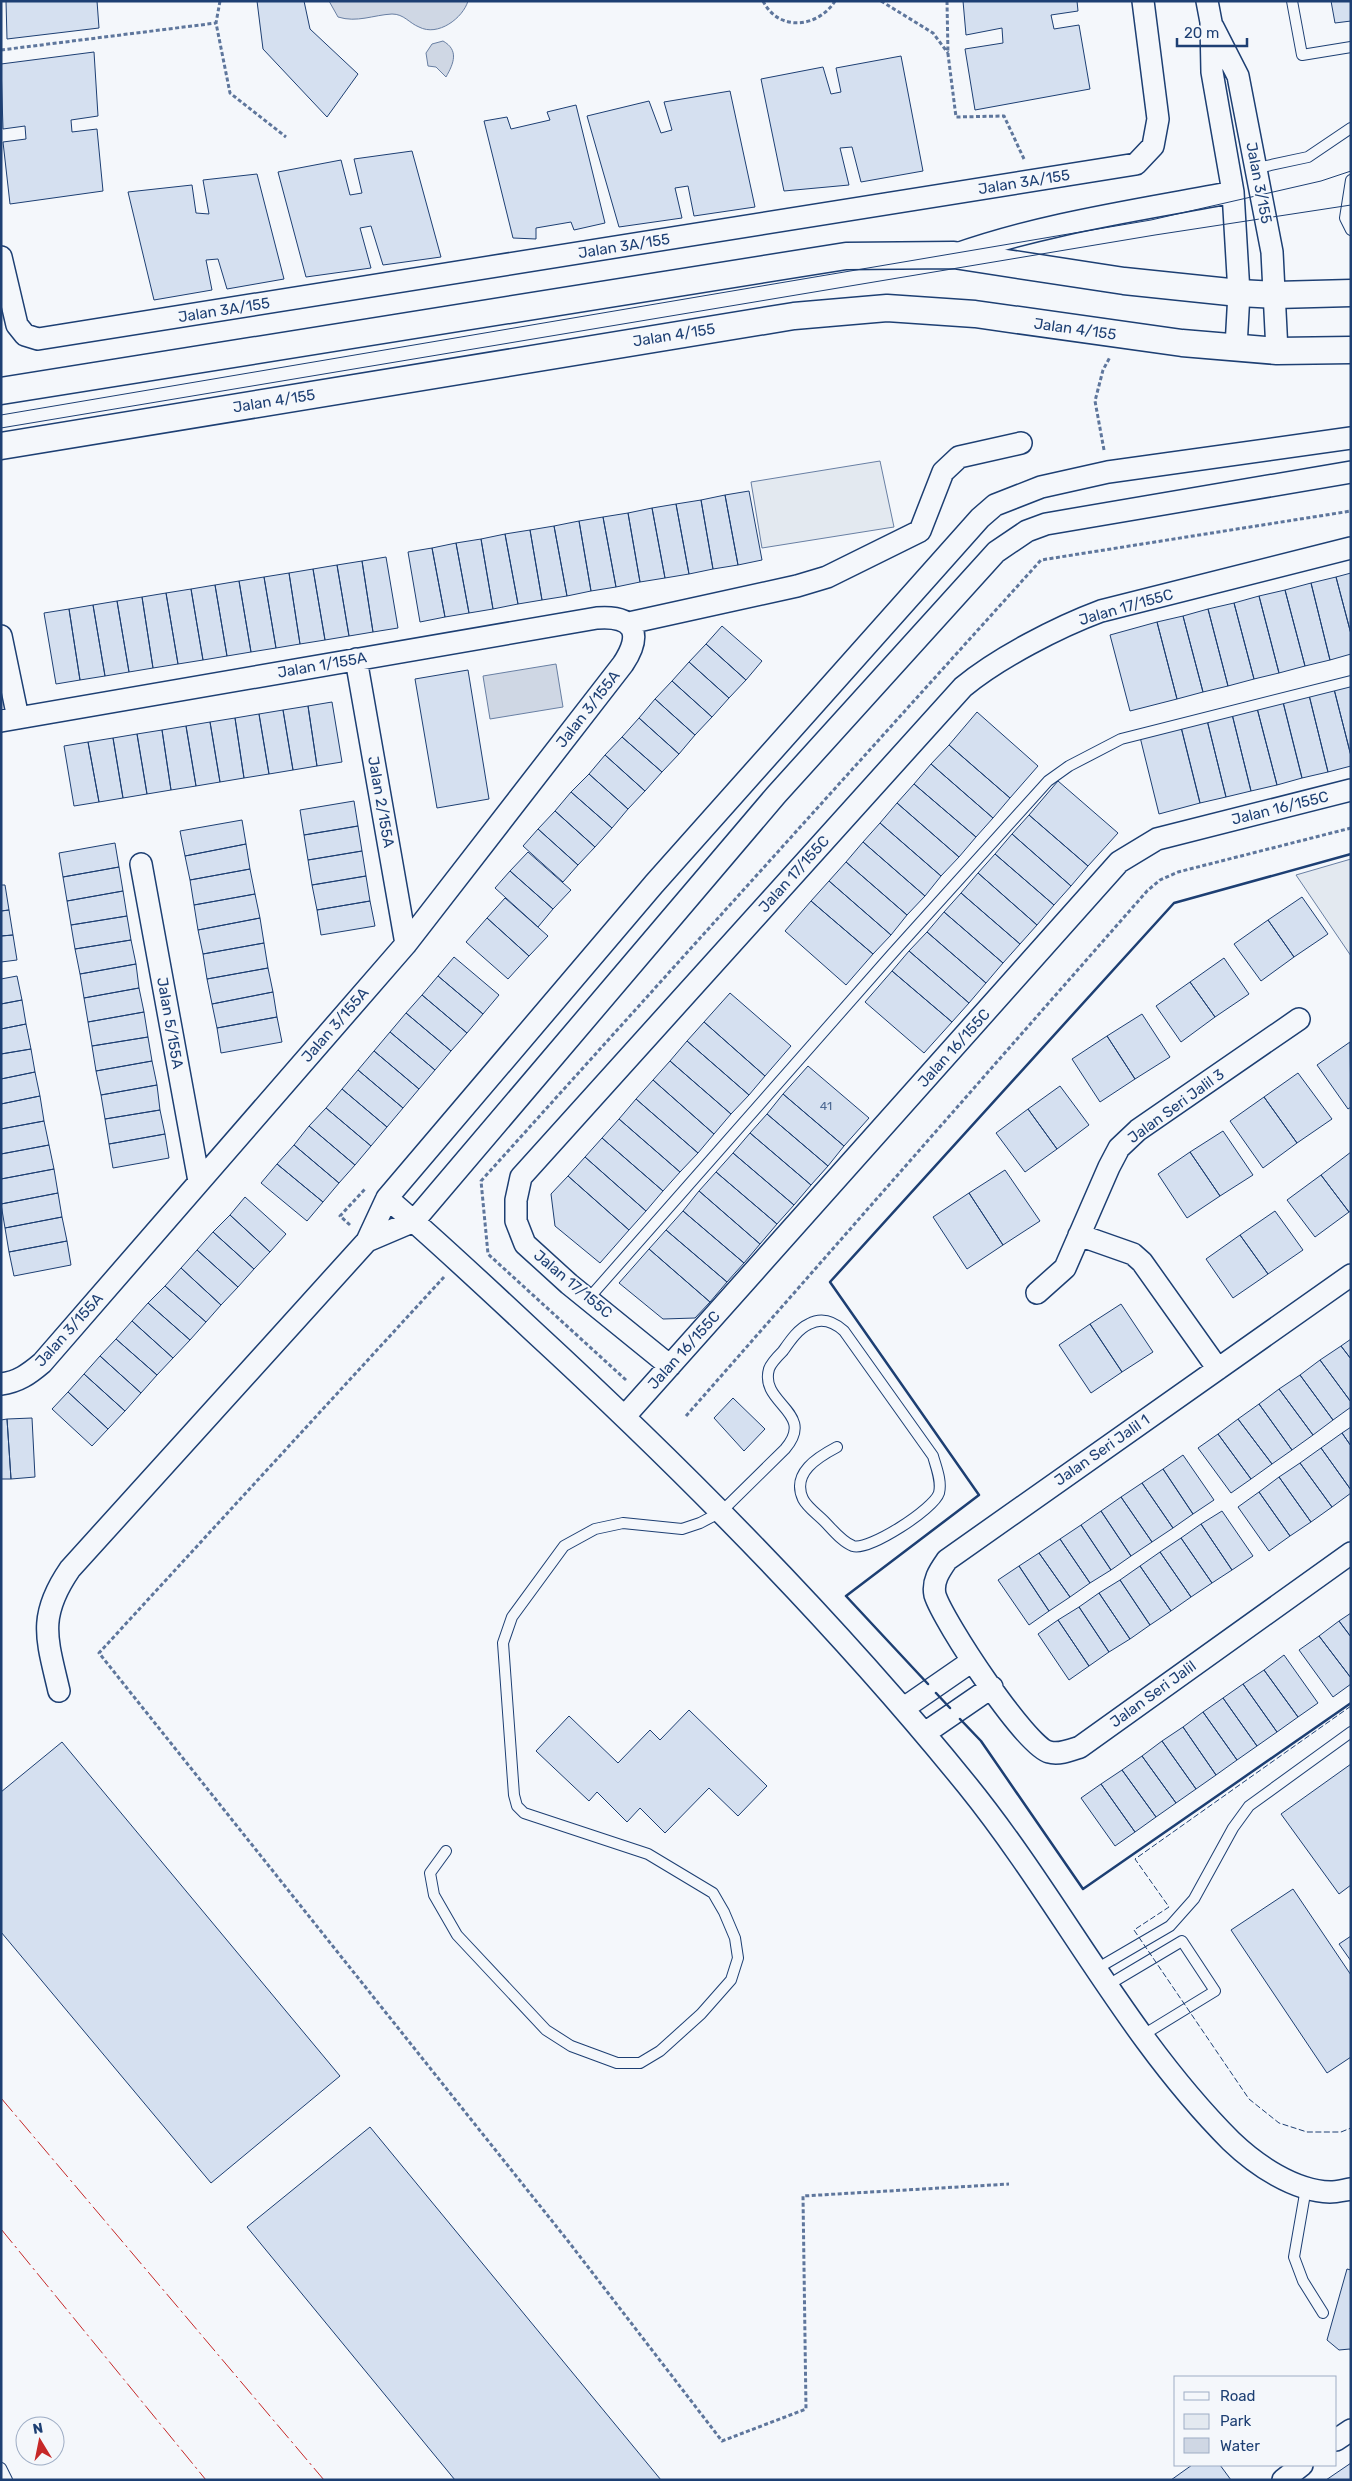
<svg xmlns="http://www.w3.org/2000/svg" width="1352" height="2481" font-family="Rubik,sans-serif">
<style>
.green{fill:#e3e9f0;stroke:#687fa3}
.water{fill:#cfd7e4;stroke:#687fa3}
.building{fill:#d5e0f0;stroke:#1d3f73}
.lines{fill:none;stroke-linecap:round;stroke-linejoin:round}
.service-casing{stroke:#1d3f73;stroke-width:12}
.minor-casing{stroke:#1d3f73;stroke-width:24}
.tertiary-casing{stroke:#1d3f73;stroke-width:29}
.path{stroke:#5e769c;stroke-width:3;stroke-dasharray:4 2.5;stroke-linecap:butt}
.service{stroke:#f4f7fb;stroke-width:10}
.minor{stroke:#f4f7fb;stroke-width:21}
.tertiary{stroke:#f4f7fb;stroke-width:26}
.tram{stroke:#1d3f73;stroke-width:1}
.fence{stroke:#1d3f73;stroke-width:1;stroke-dasharray:6 2.5;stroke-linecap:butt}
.wall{stroke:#1d3f73;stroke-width:2.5}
.power{stroke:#c62828;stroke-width:1;stroke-dasharray:18 4 2.5 4;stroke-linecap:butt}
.labels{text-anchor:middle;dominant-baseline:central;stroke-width:4;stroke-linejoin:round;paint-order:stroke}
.number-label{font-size:12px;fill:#4b6792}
.street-label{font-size:15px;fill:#1d3f73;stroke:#f4f7fb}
</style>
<rect width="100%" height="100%" fill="#f4f7fb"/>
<path class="green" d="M880,461L894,527L762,548L751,482Z
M1351,859V956L1296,875Z"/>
<path class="water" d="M329,1H468C463,18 438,37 419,27C409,23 404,14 392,14C373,15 357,23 338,17Z
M443,41C459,50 454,63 446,77L436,67L428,66L426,53L432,44Z
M556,664L563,707L490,719L483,676Z"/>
<path class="building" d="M6,1H97L99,28L7,39Z
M257,1H304L310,29L358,74L327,117L263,49Z
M963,1H1077L1078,11L1051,15L1054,29L1079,25L1090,89L975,110L965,49L1003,43L1002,28L966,35Z
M1331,1H1351V21L1335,23Z
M94,52L98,116L71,120L72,132L97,129L103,191L10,204L3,142L26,139L25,126L3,129L1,64Z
M901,56L923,171L861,182L852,147L840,148L849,185L784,191L761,79L823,67L831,94L841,92L836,68Z
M730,91L755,207L694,216L688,186L675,188L682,218L619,227L587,116L649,101L661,133L672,130L664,102Z
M576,105L605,223L574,230L571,222L536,228V239L513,238L484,121L507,117L511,129L550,120L547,112Z
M412,151L441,257L383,265L371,226L360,228L371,268L306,277L278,172L341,160L350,195L362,193L354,159Z
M257,174L284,279L227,289L218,259L206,260L212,290L154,300L128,192L192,185L196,213L209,214L203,180Z
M749,491L762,560L738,565L725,495Z
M725,495L738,565L713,569L701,500Z
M701,500L713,569L689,574L676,504Z
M676,504L689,574L665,578L652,508Z
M652,508L665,578L640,582L628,513Z
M628,513L640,582L616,587L603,517Z
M603,517L616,587L591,591L579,521Z
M579,521L591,591L567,596L554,526Z
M554,526L567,596L542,600L530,530Z
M530,530L542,600L518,604L505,534Z
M505,534L518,604L493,609L481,539Z
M481,539L493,609L469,613L456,543Z
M456,543L469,613L445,617L432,548Z
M432,548L445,617L420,622L408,552Z
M386,557L398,628L373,632L362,561Z
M362,561L373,632L349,636L337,565Z
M337,565L349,636L325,640L313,569Z
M313,569L325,640L300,644L289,573Z
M289,573L300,644L276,648L264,577Z
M1351,573V634L1336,577Z
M264,577L276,648L251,652L239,581Z
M1336,577L1351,634V654L1330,660L1311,583Z
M239,581L251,652L227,656L215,585Z
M1311,583L1330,660L1305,666L1285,590Z
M215,585L227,656L203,660L191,589Z
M191,589L203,660L178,664L166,593Z
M1285,590L1305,666L1279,673L1259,596Z
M166,593L178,664L153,668L142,597Z
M1259,596L1279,673L1254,679L1234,603Z
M142,597L153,668L129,672L117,601Z
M117,601L129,672L105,676L93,605Z
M1234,603L1254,679L1228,686L1208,609Z
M93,605L105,676L80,680L69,609Z
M69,609L80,680L56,684L44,613Z
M1208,609L1228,686L1203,692L1183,616Z
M1183,616L1203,692L1177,699L1157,622Z
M1157,622L1177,699L1130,711L1110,635Z
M722,626L762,661L746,680L706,644Z
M706,644L746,680L729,698L689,662Z
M689,662L729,698L712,717L672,681Z
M468,670L489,799L437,808L415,679Z
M672,681L712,717L695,735L655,699Z
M1351,685V756L1334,689Z
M1334,689L1351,756V766L1328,772L1309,695Z
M1309,695L1328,772L1302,778L1283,702Z
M655,699L695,735L679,754L639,718Z
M332,702L342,762L317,766L308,706Z
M1283,702L1302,778L1277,785L1257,708Z
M308,706L317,766L293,770L283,710Z
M1257,708L1277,785L1251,791L1232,714Z
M283,710L293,770L269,774L259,714Z
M977,712L1038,766L1010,798L949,745Z
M259,714L269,774L244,778L235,718Z
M1232,714L1251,791L1226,797L1207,720Z
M235,718L244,778L220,782L210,722Z
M639,718L679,754L662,772L622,737Z
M1207,720L1226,797L1200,803L1181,727Z
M210,722L220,782L196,786L186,726Z
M186,726L196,786L171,790L162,730Z
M1181,727L1200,803L1159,814L1140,737Z
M162,730L171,790L147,794L137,734Z
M137,734L147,794L123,798L113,738Z
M622,737L662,772L645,791L605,755Z
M113,738L123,798L99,802L88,742Z
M88,742L99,802L74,806L64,746Z
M949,745L1010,798L993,818L931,764Z
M605,755L645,791L628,809L589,774Z
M931,764L993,818L976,837L914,784Z
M589,774L628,809L612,828L571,792Z
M1058,781L1118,833L1088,866L1029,815Z
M914,784L976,837L959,857L897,803Z
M571,792L612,828L595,847L555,811Z
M354,801L358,826L304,835L300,810Z
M897,803L959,857L941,876L880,823Z
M555,811L595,847L578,865L538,829Z
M1029,815L1088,866L1071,886L1012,834Z
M242,820L246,844L185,856L180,831Z
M880,823L941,876L925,896L863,842Z
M358,826L362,851L308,860L304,835Z
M538,829L578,865L563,882L523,846Z
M1012,834L1071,886L1054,905L995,854Z
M863,842L925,896L907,915L846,862Z
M115,843L119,867L63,877L59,853Z
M246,844L250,869L190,880L185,856Z
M362,851L366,876L312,885L308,860Z
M528,852L571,890L553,909L510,871Z
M995,854L1054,905L1037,925L978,873Z
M846,862L907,915L891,935L829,881Z
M119,867L123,891L67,901L63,877Z
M250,869L255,894L194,905L190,880Z
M510,871L553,909L538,927L495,888Z
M978,873L1037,925L1020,944L961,893Z
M366,876L370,901L317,910L312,885Z
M829,881L891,935L873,954L811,901Z
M1,885H5L9,910L1,911Z
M123,891L127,916L71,925L67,901Z
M961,893L1020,944L1003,963L944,912Z
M255,894L260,918L198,930L194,905Z
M1302,897L1328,934L1294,957L1268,920Z
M505,898L548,936L529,956L487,918Z
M370,901L375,926L321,935L317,910Z
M811,901L873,954L846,985L785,931Z
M9,910L13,935L1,936V911Z
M944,912L1003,963L986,983L927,932Z
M127,916L131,940L75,949L71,925Z
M260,918L264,943L203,954L198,930Z
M487,918L529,956L508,979L466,942Z
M1268,920L1294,957L1261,981L1234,944Z
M927,932L986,983L969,1003L909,951Z
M13,935L17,960L1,962V936Z
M131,940L136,964L80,974L75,949Z
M264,943L268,968L207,979L203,954Z
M909,951L969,1003L952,1022L892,971Z
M454,957L499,995L483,1014L438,976Z
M1224,958L1249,994L1215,1017L1190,982Z
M136,964L139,988L84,998L80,974Z
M268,968L273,992L212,1004L207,979Z
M892,971L952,1022L924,1053L865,1002Z
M17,976L22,1000L1,1004V979Z
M438,976L483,1014L467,1033L422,995Z
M1190,982L1215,1017L1181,1042L1156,1006Z
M139,988L144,1012L88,1022L84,998Z
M273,992L277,1017L217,1028L212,1004Z
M730,993L791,1046L765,1076L704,1022Z
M422,995L467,1033L451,1051L406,1013Z
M22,1000L26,1024L1,1029V1004Z
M144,1012L148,1037L92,1046L88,1022Z
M406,1013L451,1051L435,1070L390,1032Z
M1142,1014L1170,1057L1135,1079L1107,1036Z
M277,1017L282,1042L221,1053L217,1028Z
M704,1022L765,1076L749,1095L687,1041Z
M26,1024L31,1049L1,1054V1029Z
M390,1032L435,1070L419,1089L374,1051Z
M1107,1036L1135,1079L1100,1102L1072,1059Z
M148,1037L152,1061L96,1071L92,1046Z
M687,1041L749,1095L731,1114L670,1061Z
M1350,1042L1351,1107L1348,1109L1317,1065Z
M31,1049L35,1072L1,1079V1054Z
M374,1051L419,1089L403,1108L358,1070Z
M152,1061L157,1085L101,1095L96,1071Z
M670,1061L731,1114L714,1134L653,1080Z
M808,1066L869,1118L844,1146L783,1094Z
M358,1070L403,1108L387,1127L342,1089Z
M35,1072L40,1096L1,1104V1079Z
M1298,1073L1332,1119L1297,1143L1264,1097Z
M653,1080L714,1134L698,1153L636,1099Z
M157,1085L160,1110L105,1119L101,1095Z
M1060,1086L1089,1125L1057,1149L1028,1109Z
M342,1089L387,1127L371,1146L326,1108Z
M783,1094L844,1146L828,1166L767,1114Z
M40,1096L44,1121L1,1129V1104Z
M1264,1097L1297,1143L1263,1168L1230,1121Z
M636,1099L698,1153L680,1172L619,1119Z
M326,1108L371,1146L355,1165L309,1126Z
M1028,1109L1057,1149L1025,1172L996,1133Z
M160,1110L165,1134L109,1144L105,1119Z
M767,1114L828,1166L811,1185L750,1133Z
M619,1119L680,1172L663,1191L602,1138Z
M44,1121L49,1145L1,1154V1129Z
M309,1126L355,1165L339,1183L294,1145Z
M1223,1131L1253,1175L1220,1196L1190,1152Z
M750,1133L811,1185L794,1205L733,1153Z
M165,1134L169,1158L113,1168L109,1144Z
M602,1138L663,1191L646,1211L585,1157Z
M49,1145L54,1169L1,1179V1154Z
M294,1145L339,1183L323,1202L277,1164Z
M1190,1152L1220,1196L1187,1218L1158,1174Z
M1351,1152V1211L1349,1212L1321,1175Z
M733,1153L794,1205L777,1224L716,1172Z
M585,1157L646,1211L629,1230L568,1176Z
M277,1164L323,1202L307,1221L261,1183Z
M54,1169L58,1193L1,1204V1179Z
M1005,1170L1040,1221L1003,1245L969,1193Z
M716,1172L777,1224L760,1244L699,1191Z
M1321,1175L1349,1212L1315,1237L1287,1200Z
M568,1176L629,1230L600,1263L555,1226L551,1194Z
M699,1191L760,1244L744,1263L683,1211Z
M58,1193L62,1217L5,1228L1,1204Z
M969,1193L1003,1245L967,1269L933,1217Z
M245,1197L286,1234L270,1252L230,1215Z
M683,1211L744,1263L727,1282L666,1230Z
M1275,1211L1303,1250L1268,1274L1240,1235Z
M230,1215L270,1252L254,1269L213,1232Z
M62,1217L67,1241L9,1252L5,1228Z
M666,1230L727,1282L710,1302L649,1249Z
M213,1232L254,1269L238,1287L197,1250Z
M1240,1235L1268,1274L1233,1298L1206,1259Z
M67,1241L71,1265L14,1276L9,1252Z
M649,1249L710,1302L695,1318L663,1319L619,1283Z
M197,1250L238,1287L221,1305L181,1268Z
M181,1268L221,1305L206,1322L165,1286Z
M165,1286L206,1322L190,1340L148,1303Z
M148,1303L190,1340L173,1358L132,1321Z
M1121,1304L1153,1352L1122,1372L1090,1324Z
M132,1321L173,1358L157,1375L116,1339Z
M1090,1324L1122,1372L1091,1393L1059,1345Z
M116,1339L157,1375L141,1393L100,1356Z
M1351,1339V1359L1341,1346Z
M1341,1346L1351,1359V1402L1320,1360Z
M100,1356L141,1393L125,1411L84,1374Z
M1320,1360L1351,1402V1407L1333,1420L1300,1375Z
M84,1374L125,1411L108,1429L68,1392Z
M1300,1375L1333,1420L1313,1435L1279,1389Z
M1279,1389L1313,1435L1292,1450L1259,1404Z
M68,1392L108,1429L92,1446L52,1409Z
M733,1398L765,1429L744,1451L714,1418Z
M1259,1404L1292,1450L1272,1464L1238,1419Z
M32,1418L35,1477L11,1479L7,1419Z
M7,1419L11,1479H1V1420Z
M1238,1419L1272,1464L1251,1479L1218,1434Z
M1351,1427V1446L1342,1433Z
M1342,1433L1351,1446V1490L1321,1448Z
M1218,1434L1251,1479L1231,1493L1198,1448Z
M1321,1448L1351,1490V1493L1332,1507L1300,1463Z
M1183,1455L1214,1500L1193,1514L1163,1469Z
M1300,1463L1332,1507L1311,1522L1279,1477Z
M1163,1469L1193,1514L1173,1528L1142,1483Z
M1279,1477L1311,1522L1290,1536L1259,1492Z
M1142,1483L1173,1528L1152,1542L1121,1497Z
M1259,1492L1290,1536L1269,1551L1238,1507Z
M1121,1497L1152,1542L1131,1556L1101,1511Z
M1101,1511L1131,1556L1111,1570L1081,1525Z
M1222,1511L1253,1556L1232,1570L1201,1524Z
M1201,1524L1232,1570L1212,1583L1181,1538Z
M1081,1525L1111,1570L1090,1583L1060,1539Z
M1181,1538L1212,1583L1191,1597L1160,1552Z
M1060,1539L1090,1583L1070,1597L1039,1553Z
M1160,1552L1191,1597L1171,1611L1140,1566Z
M1039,1553L1070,1597L1049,1611L1019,1566Z
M1019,1566L1049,1611L1029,1625L998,1580Z
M1140,1566L1171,1611L1150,1625L1120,1580Z
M1120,1580L1150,1625L1130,1639L1099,1593Z
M1099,1593L1130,1639L1109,1652L1079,1607Z
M1079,1607L1109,1652L1089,1666L1058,1620Z
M1351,1613V1637L1339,1621Z
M1058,1620L1089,1666L1069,1680L1038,1634Z
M1339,1621L1351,1637V1678L1319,1636Z
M1319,1636L1351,1678V1684L1333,1697L1299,1650Z
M1284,1655L1318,1703L1298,1717L1264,1670Z
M1264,1670L1298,1717L1277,1732L1243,1684Z
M1243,1684L1277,1732L1257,1746L1223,1698Z
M1223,1698L1257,1746L1237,1760L1203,1712Z
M689,1710L767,1786L738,1816L709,1788L665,1833L640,1808L627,1822L597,1792L589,1801L536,1751L569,1716L618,1763L650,1730L660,1740Z
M1203,1712L1237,1760L1216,1775L1183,1727Z
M1183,1727L1216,1775L1196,1789L1162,1741Z
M1162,1741L1196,1789L1176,1803L1142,1756Z
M62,1742L340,2076L211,2183L1,1932V1792Z
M1142,1756L1176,1803L1156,1817L1122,1770Z
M1351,1764V1885L1339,1894L1281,1814Z
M1122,1770L1156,1817L1135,1832L1101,1784Z
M1101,1784L1135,1832L1115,1846L1081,1798Z
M1293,1889L1351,1975V2057L1327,2073L1231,1930Z
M1351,1936V1961L1339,1944Z
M370,2127L661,2480H455L247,2227Z
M1347,2269L1351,2270V2353L1350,2349L1339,2350L1327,2340Z
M1351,2463V2480H1326Z
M1192,2465H1220L1231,2480H1171Z"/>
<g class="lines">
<defs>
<path id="service" d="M1292,1L1302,55L1351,47
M1257,168L1308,157L1351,128
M1351,180L1345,218L1351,230
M589,1298L892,954L1048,781L1069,766L1121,739L1351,681
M446,1851L430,1873L434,1895L457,1935L546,2030L571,2046L617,2063H640L660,2051L701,2014L731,1980L738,1958L735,1938L724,1912L713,1893L648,1854L524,1813L517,1806L514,1795L503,1643L512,1617L564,1546L595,1529L623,1523L682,1529L700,1523L721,1512L785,1449C817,1412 759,1404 769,1369C771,1363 778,1356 783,1351C790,1341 798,1329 809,1324C822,1317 834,1322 844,1331L933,1456C936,1467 942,1481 939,1493C934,1509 869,1551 853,1546C842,1542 832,1529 824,1521C817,1514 807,1507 803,1499C791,1473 818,1457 837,1447
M1098,1968L1170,1926L1194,1899L1233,1828L1249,1806L1351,1732
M1108,1985L1182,1941L1215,1991L1143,2035
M1306,2188L1294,2257L1303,2281L1323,2313
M1,2468L7,2480"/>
<path id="minor" d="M1207,1L1211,22L1212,72L1233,192L1239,293L1236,347
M1213,27L1238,76L1272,252L1277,351
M954,255C1044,223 1140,210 1233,192
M1,257L17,325L25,335L38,339L1136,164L1153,146L1158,119L1143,1
M629,623L797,586L827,577L920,531L943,472L959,457L1021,443
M1,636L18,718
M356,659L406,944
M1,721L597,618C635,615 643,634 623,664L406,944L42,1363C29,1374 18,1382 1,1384
M141,864L199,1181
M387,1198C437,1241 485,1286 533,1331C687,1473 835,1622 967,1785C1060,1900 1126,2036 1231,2141C1256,2165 1294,2191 1330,2192C1337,2192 1344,2190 1351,2189
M1079,1235L1133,1254L1142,1262L1218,1369
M367,1241L414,1221L776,795L996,552L1027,531L1046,524L1351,472
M1351,1275L947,1560C940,1570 932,1581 935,1595C943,1621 1026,1747 1049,1752C1059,1755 1071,1750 1080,1747L1351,1553
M1037,1293L1065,1268L1109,1167L1119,1148L1138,1130L1299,1019
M670,1366L569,1284L525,1244L516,1221V1200L521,1177L963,687C998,658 1058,627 1101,611L1351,548
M625,1416L1119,862L1157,839L1351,790
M59,1691C47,1639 37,1617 70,1569L367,1241L387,1198L654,884L980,518L995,505L1041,487L1108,472L1351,438
M904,1708L972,1661
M925,1733L992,1687
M1336,2440L1351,2430
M1283,2480L1302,2465"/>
<path id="tertiary" d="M1,391L846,256L954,255L1124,281L1239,293L1276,295L1351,293
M1,446L794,316L887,308L975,314L1182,343L1277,351L1351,350"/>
</defs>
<use href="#service" class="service-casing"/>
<use href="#minor" class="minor-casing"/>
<use href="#tertiary" class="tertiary-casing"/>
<path class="path" d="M220,1L216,23L230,93L286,137
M763,1C779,33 819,27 835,1
M881,1L933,33L948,53
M947,1L948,54L956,117L1004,116L1024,159
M1,50L216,23
M1104,450L1095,401L1103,370L1110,357
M350,1225L340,1216L366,1188
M444,1277L99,1653L568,2241L722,2441L806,2409L803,2196L1009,2184
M626,1380L488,1254L481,1181L1041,560L1351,511
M686,1416L1147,891L1160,880L1178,872L1351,828"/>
<use href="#service" class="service"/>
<use href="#minor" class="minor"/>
<use href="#tertiary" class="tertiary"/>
<path class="tram" d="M1,415L1151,220L1321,181L1351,171
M1,428L1155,235L1351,205"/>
<path class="fence" d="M1351,1706L1135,1859L1169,1907L1134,1930L1249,2099L1279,2123L1307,2132H1341L1351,2128"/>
<path class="wall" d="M928,1684L846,1596L979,1495L830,1282L1174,903L1351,854
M936,1693L950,1708
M960,1719L981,1741L1083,1889L1351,1703"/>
<path class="power" d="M1,2098L324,2480
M1,2229L206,2480"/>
</g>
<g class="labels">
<g class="number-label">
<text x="826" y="1106">41</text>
</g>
<g class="street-label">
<text transform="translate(1024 182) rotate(-9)">Jalan 3A/155</text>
<text transform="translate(1259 183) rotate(79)">Jalan 3/155</text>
<text transform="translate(624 246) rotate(-9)">Jalan 3A/155</text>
<text transform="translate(224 310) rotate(-9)">Jalan 3A/155</text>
<text transform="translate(1075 329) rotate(8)">Jalan 4/155</text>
<text transform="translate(674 335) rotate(-9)">Jalan 4/155</text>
<text transform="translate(274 401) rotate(-9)">Jalan 4/155</text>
<text transform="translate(1126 607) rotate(-16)">Jalan 17/155C</text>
<text transform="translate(322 665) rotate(-10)">Jalan 1/155A</text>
<text transform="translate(588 709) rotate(-52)">Jalan 3/155A</text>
<text transform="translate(381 802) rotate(80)">Jalan 2/155A</text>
<text transform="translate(1280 808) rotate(-14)">Jalan 16/155C</text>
<text transform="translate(794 874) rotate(-48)">Jalan 17/155C</text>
<text transform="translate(170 1023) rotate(80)">Jalan 5/155A</text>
<text transform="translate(335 1025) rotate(-49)">Jalan 3/155A</text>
<text transform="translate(954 1048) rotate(-48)">Jalan 16/155C</text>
<text transform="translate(1176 1106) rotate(-36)">Jalan Seri Jalil 3</text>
<text transform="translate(573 1284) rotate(40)">Jalan 17/155C</text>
<text transform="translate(69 1330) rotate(-48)">Jalan 3/155A</text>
<text transform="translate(684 1350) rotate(-48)">Jalan 16/155C</text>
<text transform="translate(1102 1450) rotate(-35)">Jalan Seri Jalil 1</text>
<text transform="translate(1153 1694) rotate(-36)">Jalan Seri Jalil</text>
</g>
</g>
<rect width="1352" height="2481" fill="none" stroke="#1d3f73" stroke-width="5"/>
<rect x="1174" y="2376" width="162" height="90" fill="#f4f7fb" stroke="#9eadc5"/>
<rect x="1184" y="2392" width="25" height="8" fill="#f4f7fb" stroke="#9eadc5"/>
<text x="1220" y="2401" font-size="15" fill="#1d3f73">Road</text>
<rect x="1184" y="2414" width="25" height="15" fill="#e3e9f0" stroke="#9eadc5"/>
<text x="1220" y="2426" font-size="15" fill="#1d3f73">Park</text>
<rect x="1184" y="2438" width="25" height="15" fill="#cfd7e4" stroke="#9eadc5"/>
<text x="1220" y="2451" font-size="15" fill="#1d3f73">Water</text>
<g transform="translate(40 2441) rotate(350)"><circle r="24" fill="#f4f7fb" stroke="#9eadc5"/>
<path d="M0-4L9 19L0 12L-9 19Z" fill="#c62828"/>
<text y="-8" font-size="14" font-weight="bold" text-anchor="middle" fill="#1d3f73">N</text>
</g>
<path d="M1177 38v8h70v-8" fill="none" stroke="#1d3f73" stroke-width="2.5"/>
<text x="1184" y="38" font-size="15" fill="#1d3f73" stroke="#f4f7fb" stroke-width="4" paint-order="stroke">20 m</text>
</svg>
